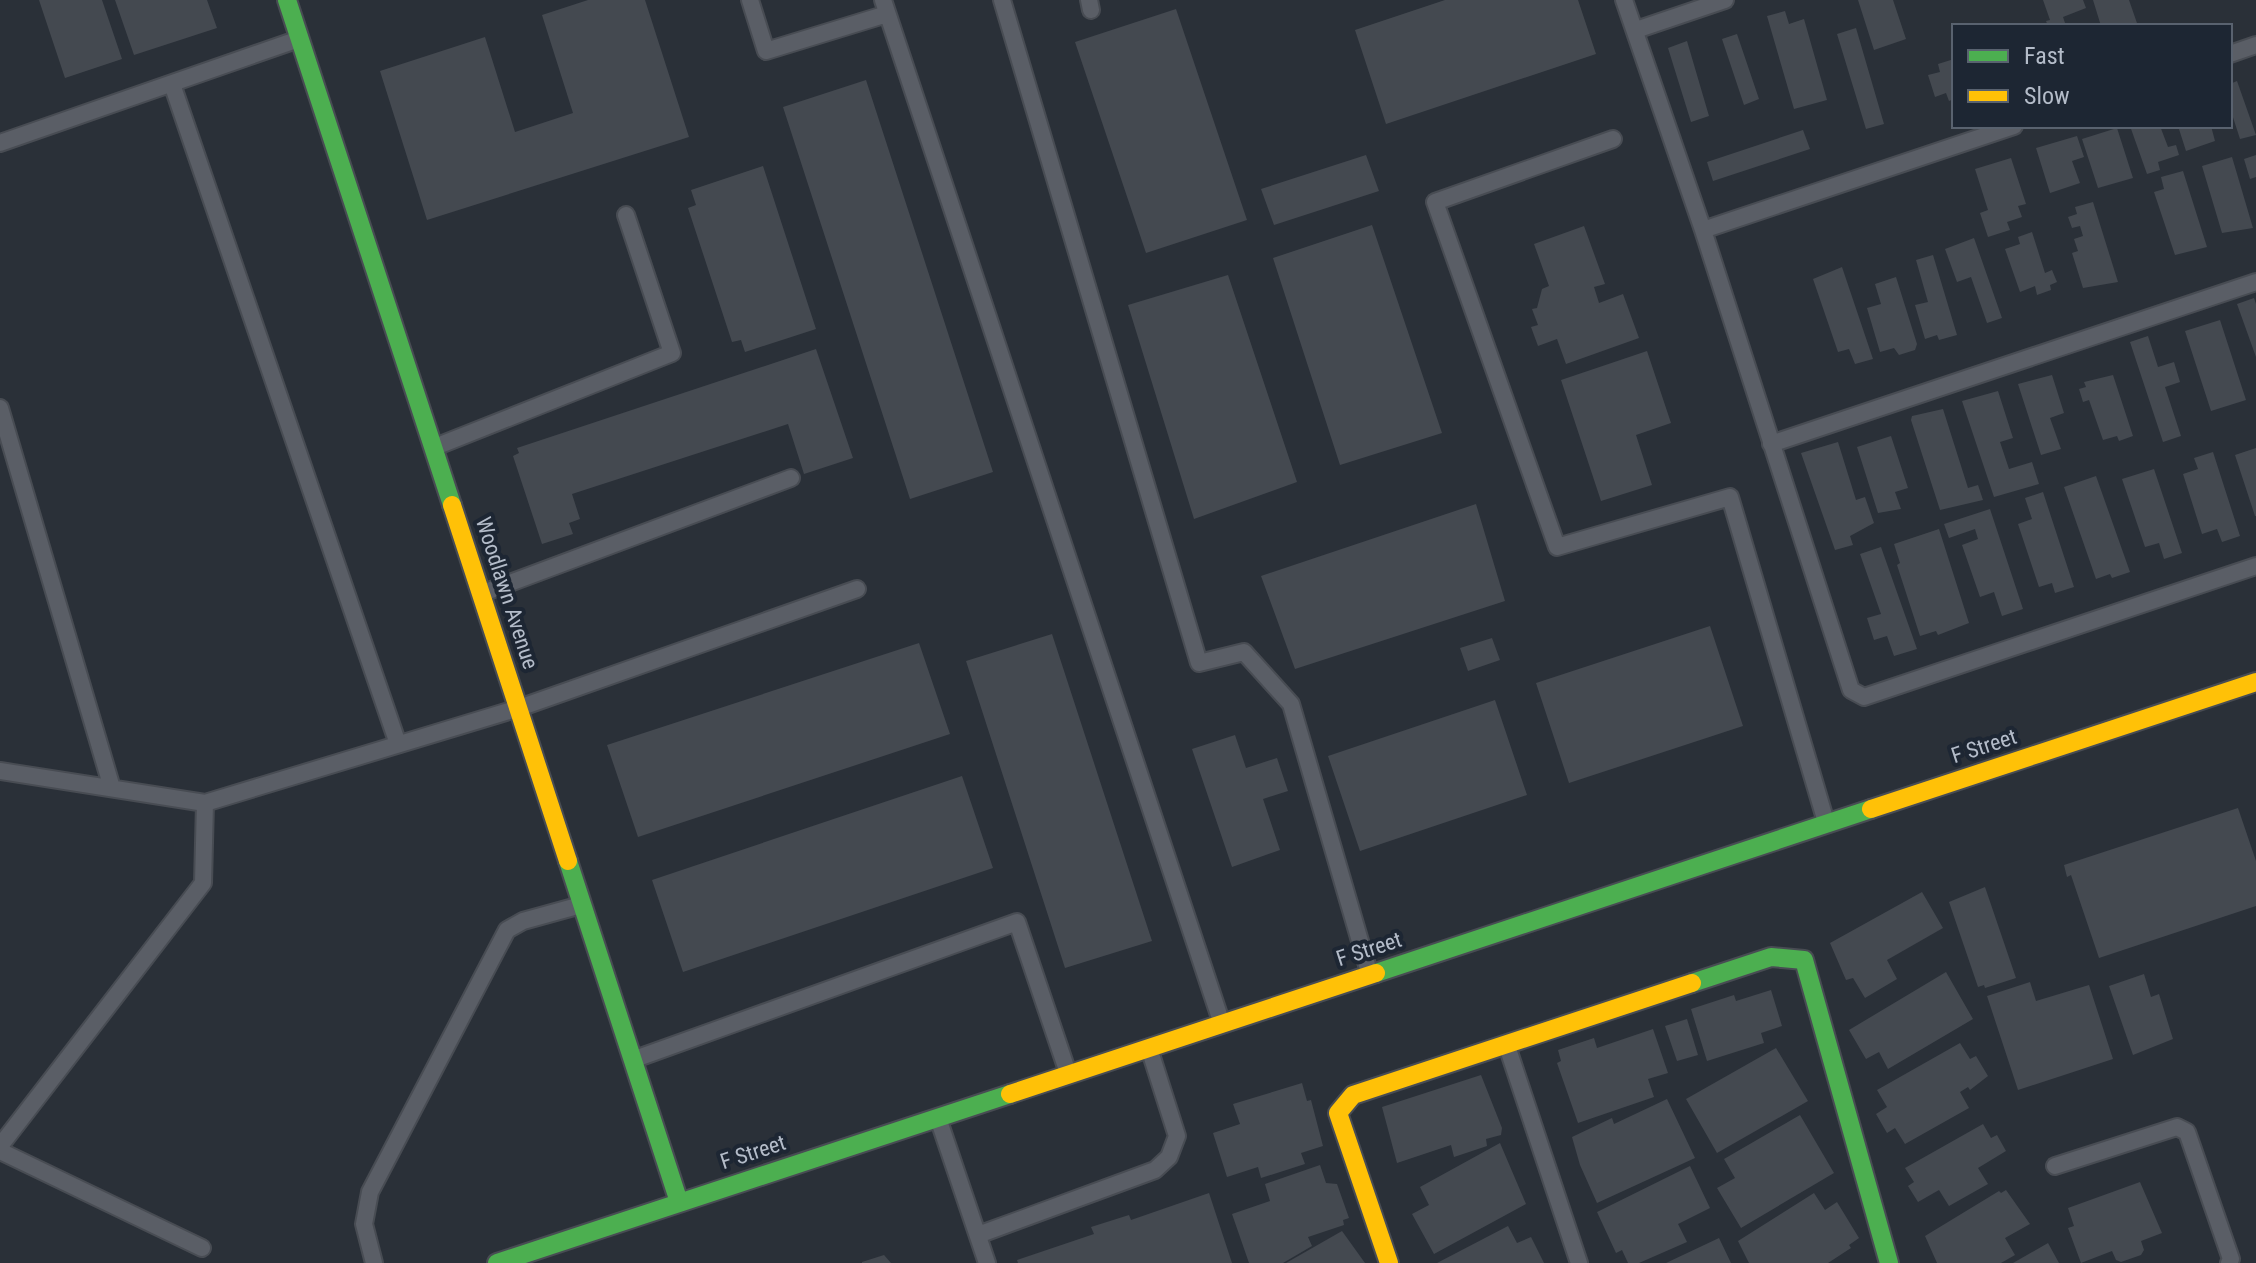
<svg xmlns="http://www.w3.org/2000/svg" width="2256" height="1263" font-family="'Roboto Condensed',sans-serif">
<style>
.building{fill:#444950}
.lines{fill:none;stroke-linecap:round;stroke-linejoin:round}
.lane-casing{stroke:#484c53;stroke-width:20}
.fast-casing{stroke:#484c53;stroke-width:22}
.slow-casing{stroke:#484c53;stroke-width:22}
.lane{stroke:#5a5e66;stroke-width:16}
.fast{stroke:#4caf50;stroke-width:18}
.slow{stroke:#ffc107;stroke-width:18}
.labels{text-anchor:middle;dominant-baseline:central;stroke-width:8;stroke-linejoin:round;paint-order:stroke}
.street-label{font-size:22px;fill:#b4bcc9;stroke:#1d2633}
</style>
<rect width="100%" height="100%" fill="#2a3038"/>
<path class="building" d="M39,0H102L122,59L65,78Z
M115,0H207L217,28L134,55Z
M588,0H645L689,137L427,220L380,71L485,37L515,132L573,113L542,15Z
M1445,0H1578L1596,54L1386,124L1355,30Z
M1858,0H1893L1906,39L1874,50Z
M2043,0H2083L2086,8L2063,17L2066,26H2048L2046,21L2050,20Z
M2093,0H2129L2138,26H2101Z
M1176,9L1247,220L1146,253L1075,42Z
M1785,11L1789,24L1804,19L1827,100L1794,109L1767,16Z
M1856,28L1884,124L1866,129L1837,34Z
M1737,34L1759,99L1744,105L1722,39Z
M1687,41L1709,116L1691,122L1668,48Z
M1954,59V99L1949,101L1946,93L1935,97L1928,75L1940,72L1938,64Z
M866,80L993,472L910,499L783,107Z
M2237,81L2256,135L2240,139L2230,108V84Z
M2130,126H2160L2168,147L2176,145L2179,155L2158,162L2160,170L2147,174Z
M2178,126H2211L2215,141L2186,151Z
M2117,128L2133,178L2098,188L2082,139Z
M1803,130L1810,149L1713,181L1707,162Z
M2077,136L2084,157L2072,161L2080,183L2050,193L2036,148Z
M1366,155L1379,191L1274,225L1261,189Z
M2256,155V177L2250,179L2244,159Z
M2232,157L2253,228L2222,233L2202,166Z
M2011,158L2026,204L2018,206L2022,217L2007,222L2010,230L1988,237L1980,213L1988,210L1975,169Z
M763,166L816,329L745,352L741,340L732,342L688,208L696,205L691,190Z
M2183,171L2207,247L2175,255L2154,192L2164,189L2161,177Z
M2093,202L2118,282L2083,288L2072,253L2078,251L2074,239L2083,236L2080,226L2072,228L2068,217L2077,214L2075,207Z
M1372,225L1442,433L1340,465L1273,258Z
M1584,226L1605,284L1594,287L1599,303L1623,294L1639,338L1566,364L1557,339L1538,346L1531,327L1538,325L1532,309L1537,308L1542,289L1549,286L1534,244Z
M2032,232L2045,273L2052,270L2057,282L2050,285L2051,290L2037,295L2035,286L2020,292L2005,249L2020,244L2018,237Z
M1974,238L2002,318L1987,323L1971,277L1957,282L1945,249Z
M1933,255L1957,335L1939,340L1937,335L1925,339L1915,305L1928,302L1916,260Z
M1842,267L1873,359L1855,364L1849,349L1838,352L1813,279Z
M1228,275L1297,482L1194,519L1128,305Z
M1896,277L1917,344L1915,350L1899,355L1894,348L1880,352L1867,308L1881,304L1875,284Z
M2254,298L2256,304V357L2237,304Z
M2220,320L2246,400L2211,411L2185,331Z
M2148,336L2158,367L2174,362L2180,382L2165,387L2181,436L2163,442L2130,342Z
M816,349L853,458L804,474L788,424L572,494L580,519L569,523L573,534L542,544L513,456L519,453L517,448Z
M1647,351L1671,423L1636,435L1652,485L1601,501L1561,380Z
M2052,375L2064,413L2050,418L2061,449L2041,455L2018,384Z
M2113,375L2133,436L2119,441L2117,436L2103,440L2089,400L2083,402L2079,389L2086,387L2084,382Z
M1998,391L2013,438L2000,442L2009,469L2032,462L2039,484L1994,497L1962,401Z
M1943,409L1968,488L1978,485L1983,500L1940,510L1911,420L1912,416Z
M1891,436L1908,488L1895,492L1901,509L1878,513L1857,447Z
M1838,442L1856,500L1865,497L1874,523L1850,536L1853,545L1835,550L1801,453Z
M2256,448V516H2255L2235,455Z
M2213,452L2240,536L2222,542L2217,529L2202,534L2183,474L2198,469L2194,458Z
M2154,469L2182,553L2164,559L2159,543L2145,547L2122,479Z
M2096,476L2130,572L2112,578L2110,574L2096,579L2064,487Z
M2043,492L2074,587L2055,593L2052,583L2039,587L2018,524L2032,519L2025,498Z
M1476,504L1505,601L1295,669L1261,576Z
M1990,509L2023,609L2002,616L1994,592L1980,597L1962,545L1978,539L1975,529L1949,538L1944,524Z
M1939,529L1969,623L1938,635L1936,631L1920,636L1897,565L1900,563L1894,544Z
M1881,547L1917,649L1894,656L1887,636L1874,640L1867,618L1881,614L1860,554Z
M1710,626L1743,726L1569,783L1536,683Z
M1052,634L1152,941L1065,968L966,661Z
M1492,638L1500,660L1468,671L1460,648Z
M919,643L950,734L638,837L607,745Z
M1495,700L1527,795L1360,851L1328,756Z
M1235,735L1246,768L1277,758L1288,791L1263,799L1280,850L1232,867L1192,749Z
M962,776L993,868L683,972L652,880Z
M2238,808L2256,861V906L2099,958L2071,875L2067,877L2064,865Z
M1985,887L2016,978L1985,988L1984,985L1978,987L1949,902Z
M1922,892L1943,928L1887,960L1897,979L1865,998L1853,978L1846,980L1830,943Z
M1946,972L1973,1019L1888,1069L1879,1052L1866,1059L1849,1030Z
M2144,974L2151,997L2159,994L2173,1039L2133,1055L2109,986Z
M2030,982L2036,1001L2089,985L2113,1059L2018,1090L1987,996Z
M1771,990L1782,1026L1761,1033L1764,1043L1707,1061L1691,1009L1734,995L1736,1001Z
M1687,1019L1698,1055L1677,1061L1665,1026Z
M1653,1029L1668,1073L1648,1079L1654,1097L1578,1123L1557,1063L1561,1061L1558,1050L1594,1038L1597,1048Z
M1960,1043L1970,1059L1976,1056L1988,1076L1970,1090L1968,1087L1960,1092L1969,1108L1905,1144L1895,1128L1887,1133L1876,1114L1887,1107L1877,1090Z
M1776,1048L1808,1101L1717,1153L1686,1099Z
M1481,1075L1502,1128L1501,1135L1486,1139L1487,1146L1454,1157L1451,1145L1397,1163L1382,1107Z
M1302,1083L1307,1101L1311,1100L1323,1146L1301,1153L1305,1164L1261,1178L1258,1167L1227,1177L1213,1133L1240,1124L1233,1104Z
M1667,1099L1695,1158L1597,1203L1580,1165L1572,1137L1612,1118L1614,1124Z
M1800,1115L1834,1173L1741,1228L1717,1188L1735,1178L1724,1159Z
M1983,1124L1991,1138L1997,1135L2006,1151L1978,1168L1988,1184L1949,1206L1939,1190L1918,1202L1908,1186L1914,1182L1905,1168Z
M1500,1143L1526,1204L1434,1254L1412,1214L1429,1205L1420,1187Z
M1320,1165L1326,1183L1337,1184L1349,1218L1343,1220L1344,1225L1308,1237L1312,1246L1283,1263H1249L1232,1214L1270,1201L1265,1184Z
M1690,1166L1710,1208L1678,1224L1687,1242L1639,1263H1628L1622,1250L1616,1253L1597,1212Z
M2140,1182L2162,1233L2141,1241L2144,1250L2141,1255L2121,1262L2116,1260L2112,1251L2081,1263L2068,1228L2074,1226L2068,1208Z
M2006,1190L2030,1224L2005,1238L2015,1255L2001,1263H1937L1925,1236L1999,1191L2001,1193Z
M1209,1193L1232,1263H1018L1017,1260L1094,1234L1091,1227L1129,1215L1131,1220Z
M1814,1193L1825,1210L1837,1202L1859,1238L1849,1245L1851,1248L1828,1263H1749L1738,1241Z
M1508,1226L1517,1243L1531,1237L1544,1263H1437Z
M1342,1231L1365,1263H1286Z
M1719,1238L1731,1263H1666Z
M2048,1243L2059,1263H2013Z
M884,1255L891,1263H862V1262Z"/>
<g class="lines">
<defs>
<path id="lane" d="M750,0L766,51L887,14
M883,0L1221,1021
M1002,0L1199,663L1244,652L1291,704L1369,972
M1089,0L1091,10
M1624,0L1703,230L1851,690L1864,697L2256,566
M1636,30L1725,0
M2230,54L2256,45
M172,84L398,744
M1613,139L1435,202L1557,547L1730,497L1826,822
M0,143L299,39
M1703,230L2014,126
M0,408L112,788
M1771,444L2256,282
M435,447L672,353L626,215
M483,593L791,478
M0,771L205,803L519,708L857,589
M1507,1046L1579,1263
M635,1059L1017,922L1068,1073
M938,1118L987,1263
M0,1146L203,883L205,803
M0,1151L202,1248
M2055,1166L2177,1127L2187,1132L2231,1259L2229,1263
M978,1235L1155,1170L1169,1157L1177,1136L1149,1048
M374,1263L364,1224L370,1192L507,930L523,921L581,905"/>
<path id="fast" d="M287,0L452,505
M568,861L679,1202
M1376,973L1871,809
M1692,983L1771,957L1804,960L1889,1263
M497,1263L1010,1094"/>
<path id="slow" d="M452,505L568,861
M1871,809L2256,682
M1010,1094L1376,973
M1389,1263L1338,1113L1353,1095L1692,983"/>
</defs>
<use href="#lane" class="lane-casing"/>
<use href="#fast" class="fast-casing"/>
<use href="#slow" class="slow-casing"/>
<use href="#lane" class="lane"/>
<use href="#fast" class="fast"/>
<use href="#slow" class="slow"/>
</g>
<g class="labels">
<g class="street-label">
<text transform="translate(507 593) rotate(72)">Woodlawn Avenue</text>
<text transform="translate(1984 746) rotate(-18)">F Street</text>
<text transform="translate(1369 949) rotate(-18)">F Street</text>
<text transform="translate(753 1152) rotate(-18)">F Street</text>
</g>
</g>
<rect x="1952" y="24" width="280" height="104" fill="#1d2633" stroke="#59626f" stroke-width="2"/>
<rect x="1968" y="50" width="40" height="12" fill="#4caf50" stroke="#59626f" stroke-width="2"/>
<text x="2024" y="64" font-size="24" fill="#b4bcc9">Fast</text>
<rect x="1968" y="90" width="40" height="12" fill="#ffc107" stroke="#59626f" stroke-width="2"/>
<text x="2024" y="104" font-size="24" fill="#b4bcc9">Slow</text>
</svg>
